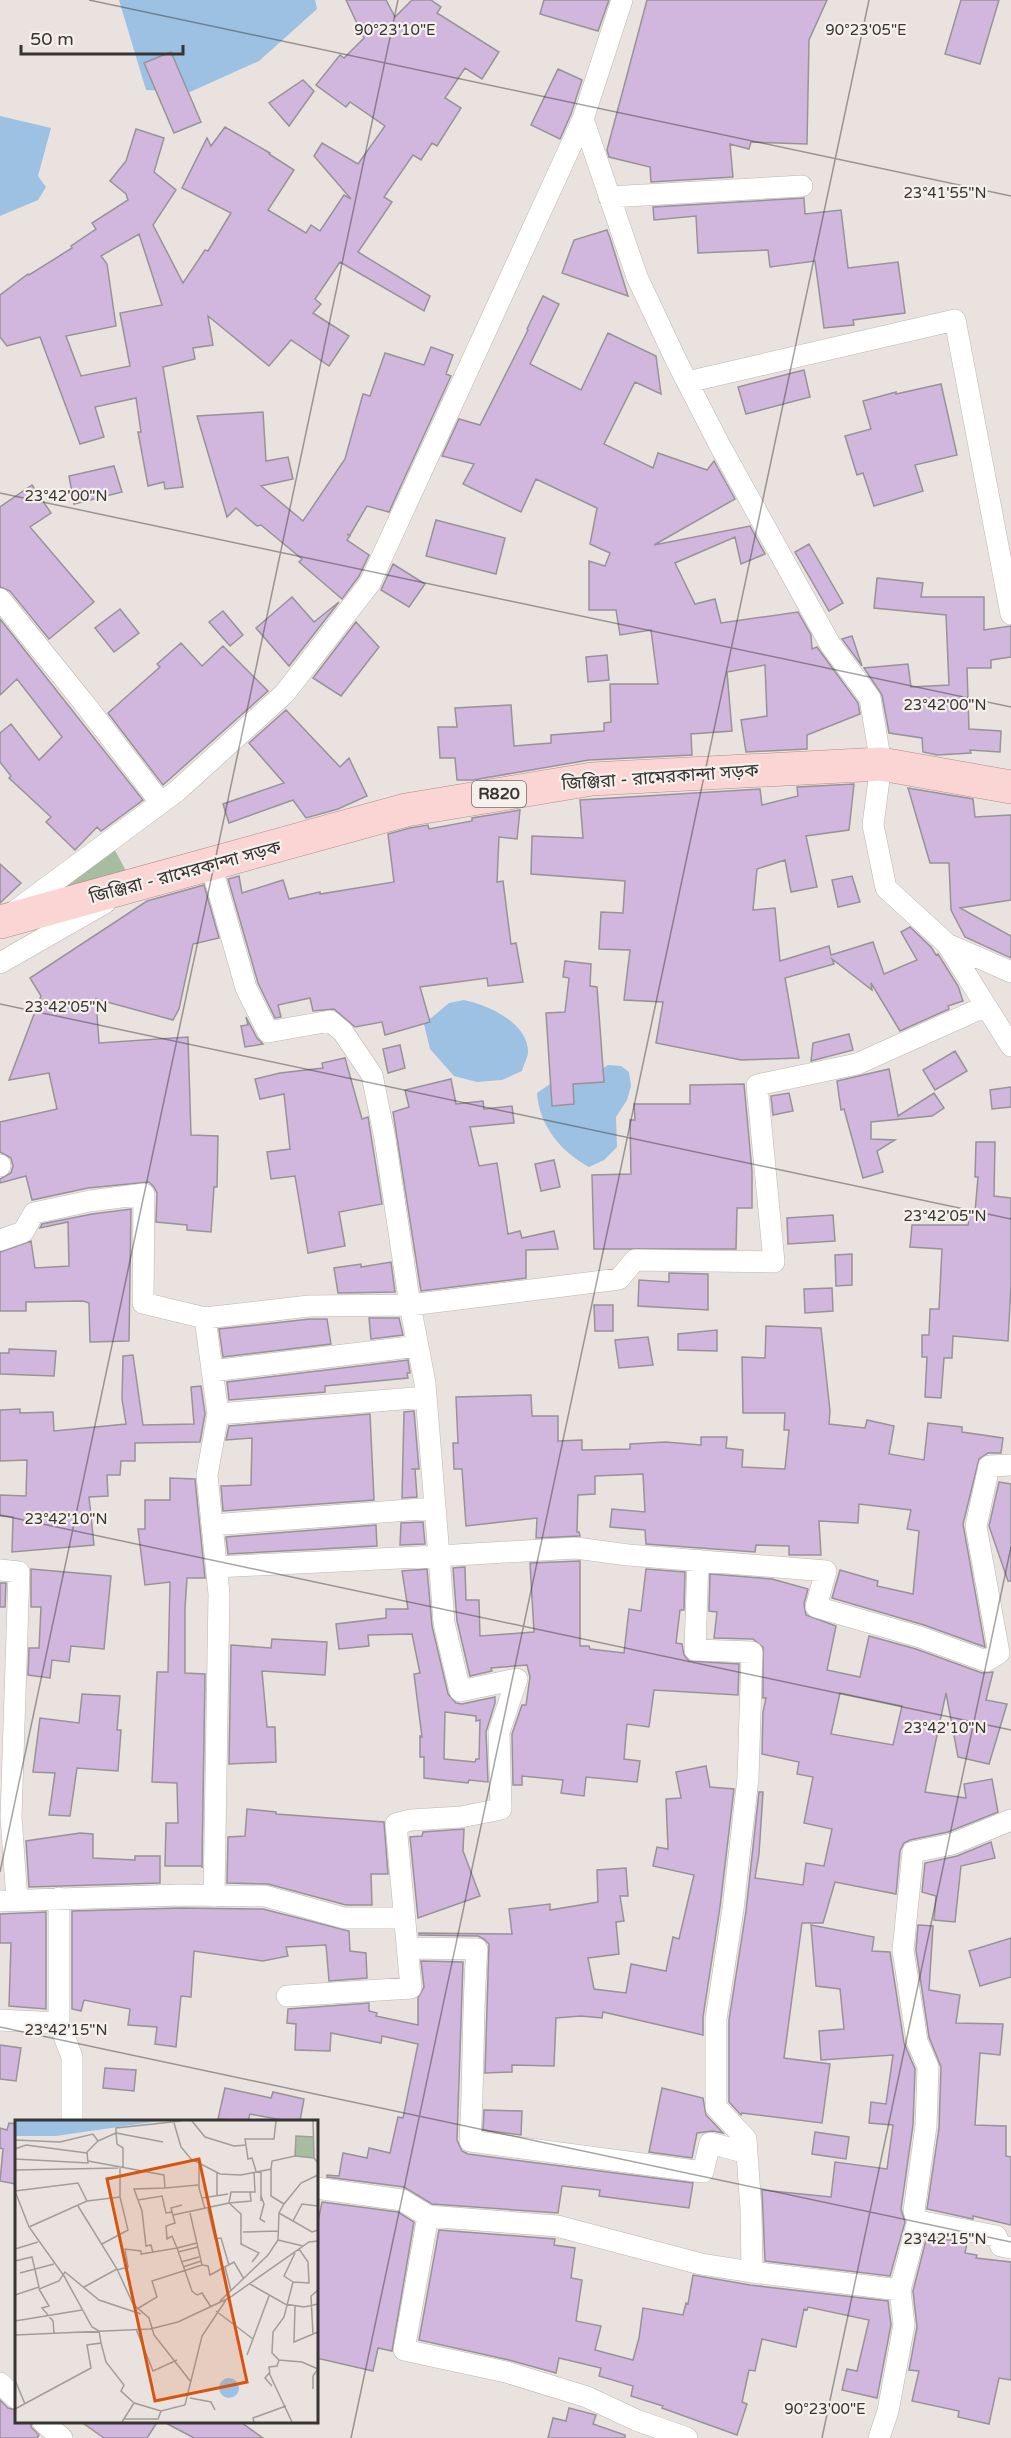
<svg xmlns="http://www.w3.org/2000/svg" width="1011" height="2438" font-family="'Varela Round','Noto Sans Bengali',sans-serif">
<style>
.green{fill:#a6bda0}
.water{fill:#9cc1e3}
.building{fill:#d1b6de;stroke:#979399;stroke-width:1.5;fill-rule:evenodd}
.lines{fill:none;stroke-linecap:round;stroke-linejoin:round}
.minor-casing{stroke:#bcb6b2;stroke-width:22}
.primary-casing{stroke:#b48b89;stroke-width:34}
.minor{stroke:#fff;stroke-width:21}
.primary{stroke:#fad5d4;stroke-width:33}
.ticks{fill:none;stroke:#373533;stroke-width:1.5;stroke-opacity:0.45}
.labels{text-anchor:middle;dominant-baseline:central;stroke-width:4.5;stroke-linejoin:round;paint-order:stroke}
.shield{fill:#f6f0ec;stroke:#706d6a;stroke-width:1.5}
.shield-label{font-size:16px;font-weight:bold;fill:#373533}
.street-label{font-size:18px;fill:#373533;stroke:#f6f0ec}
.inset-road{fill:none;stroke:#a29d9a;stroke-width:1.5}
.view{fill:#d65510;fill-opacity:0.15;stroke:#d65510;stroke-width:3}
.inset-edge{fill:none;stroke:#373533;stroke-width:3}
.ticks-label{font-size:15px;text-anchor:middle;fill:#373533;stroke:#f6f0ec;stroke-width:4.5;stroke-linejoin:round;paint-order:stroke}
</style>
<rect width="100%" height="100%" fill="#e9e2de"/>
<path class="green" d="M110,841L134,886L0,922Z"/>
<path class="water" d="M119,0H315L317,9L259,61L190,92L146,90Z
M0,116L51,128L38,176L46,187L38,200L0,216Z
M464,1000C488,1005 529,1023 528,1053C527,1059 523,1066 522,1071L502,1080L477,1082L454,1076L430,1049L424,1024L449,1003Z
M608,1065L621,1066L629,1072L631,1086L627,1100L616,1117L617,1147L604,1160L589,1167C561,1152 539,1125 537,1093L553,1082L597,1072Z"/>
<path class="building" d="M346,0H386L395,17L412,0H431L441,7L437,13L499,52L482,79L465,68L445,98L461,108L437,146L432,143L421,160L413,155L384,197L392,202L358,252L430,296L424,311L340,262L315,299L321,304L313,313L349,336L329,366L291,340L269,366L208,316L213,345L193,348L195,359L163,367L183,487L165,489L164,482L148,486L138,432H141L136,398L95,407L104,437L80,444L40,337L7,346L0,337V295L28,274L29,275L72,248L71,246L96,229L92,223L128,200L126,194L110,181L126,161L136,129L164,138L154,172L176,190L153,225L183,283L205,250L208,251L231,213L182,188L207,138L211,146L225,127L270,153L269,154L294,170L268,210L306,233L311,225L320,231L344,195L351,199L314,156L322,143L358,164L385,126L350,102L346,107L316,85L340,55L344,58L364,38ZM139,234L162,305L120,313L130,366L81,376L66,336L116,326L107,264L101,256Z
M544,0H609L598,31L540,14Z
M647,0H827L809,40L807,144L751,142L749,149L730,144L733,177L651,182L650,167L609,157L607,150Z
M961,0H999L980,64L945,54Z
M171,52L201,122L174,133L144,63Z
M558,69L582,80L571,114L560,139L531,125Z
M303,80L314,91L289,126L269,103Z
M804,198L805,214L841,210L848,268L898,262L905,313L853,320L854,325L824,328L815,261L770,267L768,250L698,253L696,216L654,220L653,207Z
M607,230L610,238L628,296L562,273L574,240Z
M543,296L559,304L530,364L581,390L608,333L656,356L661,394L635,382L604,444L653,468L658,453L707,470L714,461L735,499L654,545L750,526L765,554L741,564L735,537L675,563L695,604L715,599L721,623L798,612L811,635L812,649L817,647L858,703L860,714L807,735V749L746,752L741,720L767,716L765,665L727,672L732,731L691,734L692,755L589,760L473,780H457L455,758H440L438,727H457L455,708L511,705L514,746L551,743V735L604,731V723L611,722L610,684H658L651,630L620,635L616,610H589V561L605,566L610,553L590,544L597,508L536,479L521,512L463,484L474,464L442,456L459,419L480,425L528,330L527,329Z
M431,347L453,355L446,374L451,376L389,512L367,506L350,535L347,534L350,536L347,540L369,555L359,576L342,599L299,562L302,559L261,525L257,526L236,508L227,517L197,416L263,412L266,461L288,457L293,479L261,486L303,521L345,459L363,394L370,396L385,353L424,365Z
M804,370L810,397L746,414L738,387Z
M941,384L957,455L915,465L923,491L874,506L863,473L857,475L845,436L871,429L863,401L896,392V394Z
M114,466L122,492L74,504L69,476Z
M32,485L51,513L30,527L94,602L49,639L10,591L0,587V507Z
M436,520L505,538L496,574L426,556Z
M809,544L843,603L829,611L795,552Z
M393,564L425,584L409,607L381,590Z
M877,578L923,583L921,597H984V630L1011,626V657L991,660V668H967L969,729L1001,731L1000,752L970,750L971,753L937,755L923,752L922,738L889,733L882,695L864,668L908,664L911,687L949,685L946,615L874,608Z
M292,597L314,622L339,602L289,666L256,628Z
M120,609L139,633L114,652L95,628Z
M223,611L243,635L230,646L209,622Z
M0,619L143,800L101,831L97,827L75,850L46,822L51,817L9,778L11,776L0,762V733L11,724L39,760L62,737L17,679L0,695Z
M356,622L379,647L341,696L313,678Z
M852,636L862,666L842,639Z
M181,643L202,666L223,646L268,691L163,785L108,713L160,667L157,664Z
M607,655L609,680L588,682L586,657Z
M286,710L340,767L349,758L367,796L338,809L306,818L293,800L229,823L223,804L284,783L249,743Z
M854,784L849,830L806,836L817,887L791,892L785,860L757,869L753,910L775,908L780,961L829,946L831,955L873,942L884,974L917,960L901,932L910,927L931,947L936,955L938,954L958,986L963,1001L948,1006L949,1009L900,1031L871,983L872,990L832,959L834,964L785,978L799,1058L741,1060L656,1043L663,1002L624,1000L630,950L599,949L601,912L623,913L625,881L531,874L532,836L583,838L580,800L760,789L762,805L798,796L797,787Z
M908,788L973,799L975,817L1011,815V900L960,908L1011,936V958L965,937L951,910L949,863H930Z
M520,810L517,839L499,837L497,882L503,881L511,944L516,943L523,982L488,986L487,978L420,987L430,1022L385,1035L382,1022L355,1027L334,1009L313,1011L310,998L278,1005L281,1017L275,1018L258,983L228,879L239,876L242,893L283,880L289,899L320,892V894L394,882L388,834L410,828L428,825L429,829L472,821V818Z
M0,864L21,883L0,903Z
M852,876L860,902L838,907L832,880Z
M204,885L219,938L193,944L179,1009L173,1020L96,999L99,1043L188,1037L191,1135L218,1136L217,1187H214L211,1232L187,1230V1225L156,1222L157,1193L154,1187L149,1182L88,1188L32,1200L26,1176L0,1183V1179L11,1173L13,1166L11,1158L0,1152V1122L57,1109L49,1073L9,1080L41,996L30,978L147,901Z
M565,961L591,964L590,986L597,987L604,1082L573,1084L574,1104L552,1106L546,1013L565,1012L569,978L563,977Z
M246,1017L257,1038L263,1044L245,1047L241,1026L248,1025Z
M849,1034L853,1050L811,1061L813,1043Z
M400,1045L405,1068L388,1073L383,1049Z
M955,1051L967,1071L935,1090L923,1070Z
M345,1058L362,1119L368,1117L382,1204L339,1212L345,1246L308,1253L295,1176L271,1179L267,1152L290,1149L284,1094L260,1099L255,1079L280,1073L323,1068L322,1063Z
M889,1069L898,1116L934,1093L944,1108L932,1116L871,1122V1139L895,1140L877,1151L883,1172L863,1178L844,1109L841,1110L837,1081Z
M451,1079L456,1104L483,1101L484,1109L512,1106L514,1123L470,1127L479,1166L497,1163L508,1234L520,1231L522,1238L554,1231L558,1249L526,1250V1278L421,1291L393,1112L409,1107L405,1090Z
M744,1084L752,1171V1208H737L736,1249H594L592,1175L631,1174L630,1120H635L634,1104H690V1085Z
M1011,1087V1107L992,1109L990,1090Z
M789,1093L793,1111L773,1115L771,1096Z
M976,1142H995L994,1196L1011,1198V1285L1008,1341L953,1336L952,1358H944L941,1398L925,1397L927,1357H922V1335H929L930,1309H939L942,1249L910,1247L912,1225H968L970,1212H975L978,1177H975Z
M554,1160L560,1187L541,1191L535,1164Z
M131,1209L129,1341L90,1342L89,1303L83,1301L26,1302V1311H0V1252L31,1241L35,1268L69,1266L68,1222L40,1228L42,1224L92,1214Z
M833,1215L835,1241L788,1244L787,1218Z
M852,1254V1285L836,1286L835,1255Z
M391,1262L395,1292L338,1293L334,1268L361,1264V1267Z
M669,1273L708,1274V1310L638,1306L639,1280L669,1282Z
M832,1288L833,1311L805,1313L804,1289Z
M594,1305H613V1331H595Z
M369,1318H399L403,1335L371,1339Z
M310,1319H327L331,1344L223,1357L219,1329Z
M766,1326L821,1328L830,1411L829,1424L865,1428L867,1420L894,1426L889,1454L924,1460L928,1423L962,1427V1432L1003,1438L1001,1453H988L979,1459L963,1524L985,1647L924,1625L832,1598L840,1570L878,1581L877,1586L913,1594L919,1531L907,1529L911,1510L859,1504L858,1523L819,1521L821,1555H789V1546L756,1545L755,1552L646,1544L645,1530L610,1527L612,1509L645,1512L643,1474L595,1476V1494L578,1495L577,1532H579L580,1536L536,1538L537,1518L466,1526L462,1469H454L453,1443H458L456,1397L531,1395L532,1416H558V1441L582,1440V1450L630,1449V1444L666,1442L701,1445V1437H727L726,1448L743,1450L742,1467L785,1469L789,1430H784L785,1413H743L742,1357L765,1358Z
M717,1330V1351L678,1350V1334Z
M648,1337L653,1365L619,1368L615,1340Z
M9,1349L56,1351L54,1376L0,1374V1353H9Z
M133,1355L143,1425L194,1424L191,1387L201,1386L205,1414L200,1442L135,1443V1461H121L120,1475H107L108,1496L89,1497L94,1545L12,1552L13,1517L0,1516V1495L26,1496L27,1460L0,1461V1410L20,1409V1413L53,1412L54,1431L126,1424L122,1399L123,1356Z
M408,1360L410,1373H407L408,1378L325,1386V1392L229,1400L227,1382Z
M414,1411L419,1469H411H415L417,1497L402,1498L404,1412Z
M370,1414L374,1500L223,1511L221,1486L251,1485L252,1438L226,1440L229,1426Z
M170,1478L195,1479L205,1578H187L185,1608V1673L205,1674L202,1868V1866H165L166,1823H178L177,1783L152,1782L157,1672H168L170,1582L145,1585L138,1529H145V1500H170Z
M999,1482L1011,1484V1581H1008L989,1526Z
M423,1522L425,1544L400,1545L401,1523Z
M376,1525L377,1546L228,1554L226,1537Z
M580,1561V1646H589L590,1649L624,1653L629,1609L641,1611L646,1569L685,1572L684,1610H680L676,1643L682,1644L684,1655L689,1661L739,1664L738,1695L654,1690L649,1727L627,1724L624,1759L640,1761L637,1782L586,1777L584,1796L561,1793L563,1780L522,1776V1785H513L512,1734L522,1705H526L530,1677L527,1665L491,1668L492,1671L470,1676L457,1621L453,1568L465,1567L466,1600H479L480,1636L534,1632L530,1563Z
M31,1569L111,1576L104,1649L71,1646L69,1662L52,1660L50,1678L28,1675L29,1648H39L41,1607H31Z
M427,1569L432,1626L448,1694L456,1703L462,1704L495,1697V1703L486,1732L488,1782L469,1780L468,1783L424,1778V1757H420V1736L422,1737L414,1674L420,1673L412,1634L368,1635L369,1646L339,1649L336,1624L386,1618V1609H408L402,1571ZM445,1712L476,1716V1721L480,1720L479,1759H476L475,1762L444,1759Z
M710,1574L772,1579L808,1589L804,1604L806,1615L836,1626L827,1670L860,1677L869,1636L916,1649L982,1673L993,1672L986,1700L1007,1704L989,1764L958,1757L946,1693L925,1792L966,1798L964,1784L992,1779L998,1812L948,1832L910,1840L904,1843L900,1851L896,1894L835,1882L823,1923H802L784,2058L830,2064L822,2123L742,2113L741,2115L729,2102V2020L746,1911L759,1792H763L759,1854L755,1878L803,1885L806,1863L824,1866L832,1829L804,1823L813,1777L797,1774L799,1762L762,1754L763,1712L766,1698H763V1647L753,1639L714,1638L717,1612L709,1611ZM840,1693L902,1706L893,1745L831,1734Z
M0,1583H6L5,1607H0Z
M272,1639L327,1642L325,1675L262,1671L267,1727H275L276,1762L229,1764L231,1645L271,1648Z
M82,1694L120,1696L117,1730H121L118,1771L77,1768L70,1816L49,1815L55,1773L33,1772L40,1718L79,1723Z
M706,1766L710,1787L734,1789L720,1907L703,2017V2035L603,2012L602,2018L581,2016L556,2018L554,2066L512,2065V2072L485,2073L489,1944L484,1939L478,1936L419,1935V1933L512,1934L509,1909L550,1904V1910L598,1902L597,1870L626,1868L628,1896H620L624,1921L616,1922L619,1954L588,1958L594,1989L626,1993L631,1964L666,1971L673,1937L679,1939L694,1875L653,1866L657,1847L668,1849L666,1799L681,1798L676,1772Z
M247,1809L276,1812V1814L384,1822L388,1874H371L372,1905H346L268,1884L227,1883L228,1837L245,1836Z
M464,1829L463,1851L480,1896L418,1918L410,1837L422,1836L423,1832Z
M80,1833L93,1834V1858L135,1860V1856H160V1883L29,1887L26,1841Z
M991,1842L995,1858L961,1866L955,1922L934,1920L936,1896L922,1892L925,1863L957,1856Z
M181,1908L263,1909L349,1931L350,1951L366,1953L367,1978L329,1981L326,1945L286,1947L288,1956L263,1961L194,1951L191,1997L181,1996L176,2047L155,2044L157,2027L128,2025L130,2009L84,2000L81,2011L72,2009V1911Z
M46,1912V2009L9,2006L11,1943H0V1914Z
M811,1925L874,1937L872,1951L890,1952L904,2043L915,2069L913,2125L901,2209L905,2222L890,2276L765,2261L762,2190L831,2197L835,2162L887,2169L893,2125L869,2123L871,2102L886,2104L893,2055L821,2060L819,2031L844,2029L840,1989L816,1986Z
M918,1925L933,1926L929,1990L960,1995L956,2023L1003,2024L1000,2055L980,2053L975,2125L1006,2126V2156L1011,2157V2225L973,2216V2219L927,2209L939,2128L941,2067L929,2037L916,1950Z
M1011,1938V1977L980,1986L969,1951Z
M421,1961L463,1962L457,2140L462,2151L468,2154L693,2183L689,2208L599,2196L600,2190L562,2186L558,2213L432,2204L404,2187L327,2177V2175L339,2176L343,2153L367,2158L369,2148L390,2153L398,2117L403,2118L418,2044L382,2036L381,2043L331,2033L330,2051L295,2050L296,2024L287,2023L288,2009L369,2003V2011L377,2013L376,2016L418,2025V1998L424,1987Z
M0,2045L21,2048L16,2081L0,2079Z
M105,2068L136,2070L134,2091L103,2088Z
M225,2088L271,2098L273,2092L304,2099L300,2121H287L250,2114L248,2121L218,2119Z
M662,2088L703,2098L706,2115L723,2133L713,2131L697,2133L692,2158L649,2152Z
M484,2110L522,2111L521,2135L483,2130Z
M9,2123L16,2124V2184L0,2181L3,2149L0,2148V2128L7,2130Z
M815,2132L849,2137L846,2159L812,2154Z
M322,2202L398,2212L414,2222L392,2351L378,2348L373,2371L316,2358V2232Z
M439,2230L555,2239L554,2245L575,2248L571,2278L582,2280L576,2321L601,2326L595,2350L633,2360L639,2338L643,2308L683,2315L686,2303L688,2304L693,2275L750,2285L888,2301L891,2325L877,2398L842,2390L847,2369L857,2371L869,2320L808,2307L807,2310L804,2309L796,2347L762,2339L755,2371L749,2370L742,2402L747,2404L737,2435L662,2408L663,2406L631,2396L633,2386L599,2376L601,2368L559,2358L556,2373L509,2360L419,2340Z
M927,2236L967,2243L965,2253L977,2255L976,2258L1011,2262V2380L999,2378L989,2424L958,2417L959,2411L912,2401L919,2371L909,2370L917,2327L913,2291Z
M0,2400L8,2408L16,2410V2421H31V2427L39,2435L37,2438H0Z
M569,2408L596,2415L593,2424L625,2435V2438H548L553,2418L566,2421Z
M80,2421H158L147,2438H104Z
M162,2421H239L263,2438H194Z"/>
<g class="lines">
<defs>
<path id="minor" d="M583,119L637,277L676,360L719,444L830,644L870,698L881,764L873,825L886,888L947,944L1011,1046
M609,197L802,186
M687,382L955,320L1011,614
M0,599L84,703L161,803
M211,865L246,988L268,1032L330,1021L343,1032L372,1075L385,1139L410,1305L425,1383L439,1556L576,1548L628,1555L826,1571L816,1607L920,1637L986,1661L999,1653L976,1526L989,1466L1011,1465
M15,911L177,791L285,693L370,583L583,119L622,0
M947,944L1011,972
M0,963L105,903
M0,1165V1166
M0,1240L23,1232L34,1213L90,1201L144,1194L143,1303L205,1318
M212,1371L418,1346
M218,1414L426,1397
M212,1525L435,1508
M216,1567L439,1556L444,1623L460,1691L517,1679L499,1732L501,1809L461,1817L411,1820L396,1824L411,1988L287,1996
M0,1570L19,1572L11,1817L17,1900
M1011,1820L952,1844L913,1852L903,1950L917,2041L928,2067L926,2126L914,2211L918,2221L996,2236L1001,2246L1011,2248
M214,1896L219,1594L207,1475L218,1414L205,1318L309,1306L410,1305L619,1279L635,1260L774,1262L757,1085L857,1064L986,1006
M59,1898V2023L72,2057V2122
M0,1901L181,1895L265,1896L344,1918H405
M407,1948L477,1949C472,2013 474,2077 470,2141L703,2172L710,2143L747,2153
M0,2020L59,2023
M316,2188L402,2200L428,2216
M752,2272L900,2290
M0,2383L16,2398
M43,2422L62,2438
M687,2438L636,2420L587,2397L506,2372L404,2350L428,2216L557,2226L701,2264L752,2272L751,2210L746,2139L716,2107V2019L733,1909L748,1778L752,1652L695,1650L698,1560
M879,2438L888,2411L904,2325L900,2290L918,2221"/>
<path id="primary" d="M0,922L406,810L592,779L881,764L1011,787"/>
</defs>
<use href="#minor" class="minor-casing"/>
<use href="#primary" class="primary-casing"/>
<use href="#minor" class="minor"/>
<use href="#primary" class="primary"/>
</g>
<path class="ticks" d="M89,0L1011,196M0,493L1011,707M0,1004L1011,1219M0,1515L1011,1730M0,1872L398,0M0,2027L1011,2242M351,2438L869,0M822,2438L1011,1547"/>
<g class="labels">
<rect class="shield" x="472" y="781" width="54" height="26" rx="4.5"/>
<g class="shield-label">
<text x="499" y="794">R820</text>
</g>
<g class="street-label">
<text transform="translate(660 777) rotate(-4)">জিঞ্জিরা - রামেরকান্দা সড়ক</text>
<text transform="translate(185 872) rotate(-15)">জিঞ্জিরা - রামেরকান্দা সড়ক</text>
</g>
</g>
<g transform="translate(15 2120)">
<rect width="303" height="303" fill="#e9e2de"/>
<path d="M281,16L299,17V38L280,36Z" fill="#a6bda0"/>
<path d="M0,1H144L41,16H0ZM204 268a10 10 0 1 1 20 0a10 10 0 1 1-20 0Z" fill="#9cc1e3"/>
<path class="inset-road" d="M177,1L190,17L219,26L231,25L230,19H259L261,1M298,1L299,38M159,3L166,27L176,39L205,54L226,55L256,49L257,41L280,36L299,38L303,43M0,20L45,22L78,14L83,21L101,13V8L166,1M231,25L233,39L237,38L241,51M0,29L11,25L72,33M280,36L281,16L299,17M0,39L73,43L72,32L83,21M73,41L149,55L150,68L119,69L127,91L131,126L136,125L138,133M184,43V68L190,89M105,47V77M108,47V28L102,24L101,13L148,22M256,49V76L269,84M202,53V75M0,54L1,50L103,48M150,68L183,65M0,71L14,107L49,156L77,207L84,211L86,223L72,225L76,248L0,289M0,71L63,63L72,81M246,76L249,84L245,99L250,102M187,78L213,74M123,80L147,76L151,93L157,92M246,81V51M214,83L226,94V124L244,133L237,142M214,83L236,81L235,72M167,85L156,88L160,103L151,106L152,119L157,116L162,128L182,123M63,86L102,149L118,184L134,198L139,215L176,262M193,89L200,119L206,118L214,145M264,93L297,112L303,110M158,95L214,83L216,72H240L239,52M278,101L287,84L303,86M14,107L72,81L105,77L113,110L87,124M228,112L263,111M263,120L288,126M0,129L23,122M284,129L293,142L294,163L278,162L269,197L258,212L257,233L264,240L287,242L303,249M163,132L183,127M0,141L17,137L24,167L0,175V180M166,142L184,137M187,145L193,146L195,155L219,142L229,159M168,147L186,141M210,147L216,171M102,150L113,147L110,129L126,131V134L162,128L177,171L182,175L187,173L196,187M5,153L39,144M278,162L269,156L280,133M235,164L270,184L289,187L303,184M69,167L102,149M205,181L253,135L263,120L264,93L269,84L286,63L303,55M280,186L279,222L303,212M122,189L142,177L137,161L187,145L175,93M201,191L238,219M0,201L67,190M121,209L138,251L162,240M39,213L38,201L27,188L34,186L24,169L44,161L50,152L84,180L126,194M0,215L135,209L163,202L214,178L294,122L303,121M298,215L296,176L303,170M86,223L91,242L109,265L106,271L119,283M232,235L254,176M264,240L262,246L254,247L255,255L277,302M255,252L250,258L257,266M0,260L10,284M298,269V256L303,249M175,278L196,282L200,290M108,299H143L146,291M107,302L119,283L146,291L170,285L187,216L211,180M239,302L238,298L271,286"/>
<path class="view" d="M184,39L232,262L140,281L92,59Z"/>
<rect width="303" height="303" class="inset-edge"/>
</g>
<g class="ticks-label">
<text x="395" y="35">90°23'10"E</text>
<text x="866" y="35">90°23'05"E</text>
<text x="945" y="198">23°41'55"N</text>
<text x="66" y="501">23°42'00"N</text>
<text x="945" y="710">23°42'00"N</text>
<text x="66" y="1012">23°42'05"N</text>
<text x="945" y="1221">23°42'05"N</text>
<text x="66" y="1524">23°42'10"N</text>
<text x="945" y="1733">23°42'10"N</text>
<text x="66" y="2035">23°42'15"N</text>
<text x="945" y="2244">23°42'15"N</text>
<text x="825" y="2414">90°23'00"E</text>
</g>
<path d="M21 45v9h162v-9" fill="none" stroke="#373533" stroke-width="3"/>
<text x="30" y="45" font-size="18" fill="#373533" stroke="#f6f0ec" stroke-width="4.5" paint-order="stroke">50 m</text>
</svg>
